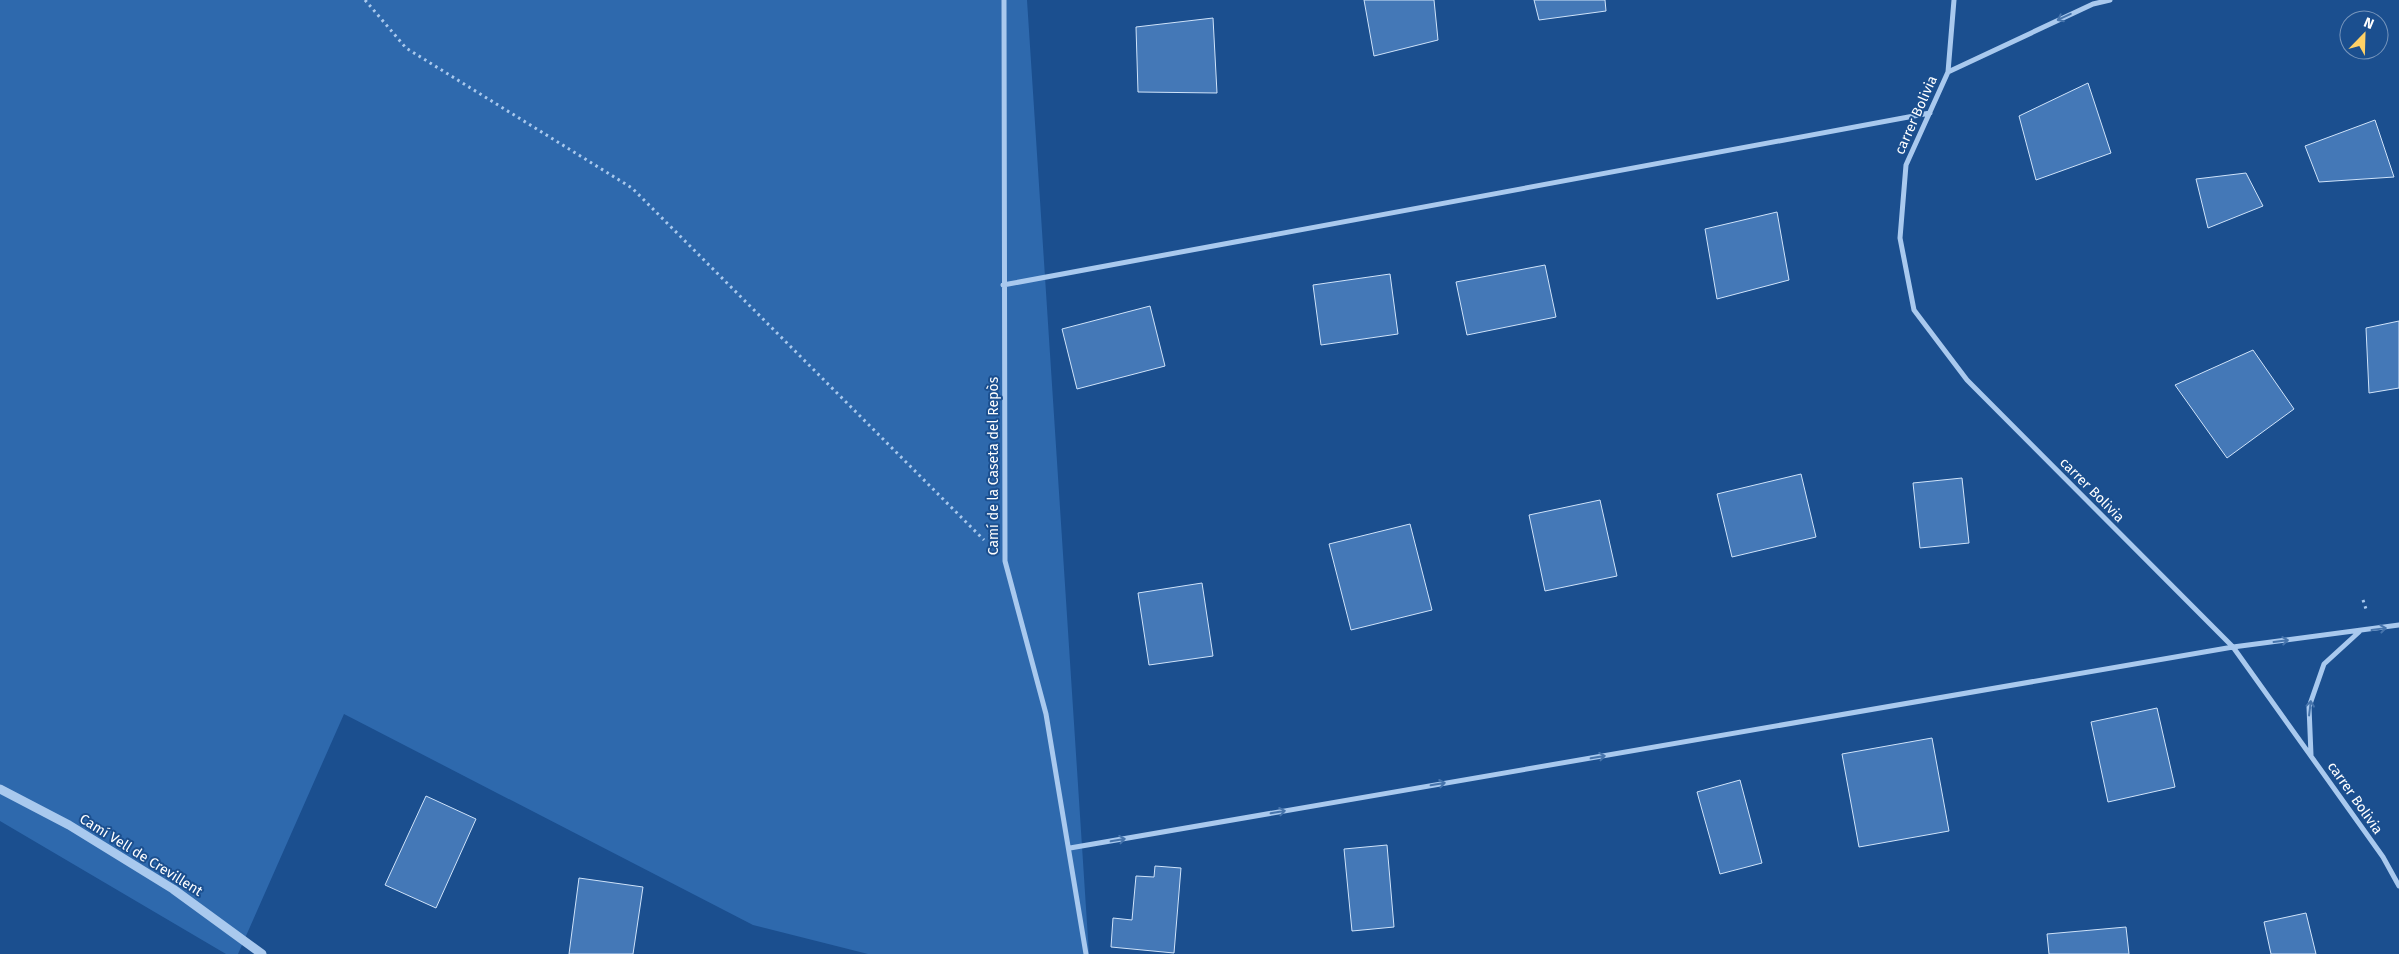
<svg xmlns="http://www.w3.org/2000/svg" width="2399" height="954" font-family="'Fira Sans',sans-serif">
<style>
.green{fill:#2e69ad}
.building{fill:#4478b7;stroke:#cfe3fa}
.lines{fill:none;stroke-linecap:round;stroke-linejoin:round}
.path{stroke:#a9c9ee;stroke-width:3;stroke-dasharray:2.5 4;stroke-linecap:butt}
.minor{stroke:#a9c9ee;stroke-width:5}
.tertiary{stroke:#a9c9ee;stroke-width:9}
.oneway{stroke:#4674ac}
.labels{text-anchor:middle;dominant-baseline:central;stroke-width:4;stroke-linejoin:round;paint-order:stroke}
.street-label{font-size:14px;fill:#fff;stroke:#1b4f8f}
</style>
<rect width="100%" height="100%" fill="#1b4f8f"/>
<path class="green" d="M0,0H1027L1089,954H868L753,925L344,714L238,954H226L0,821Z"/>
<path class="building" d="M1364,0H1434L1438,40L1374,56Z
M1534,0H1605L1606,11L1539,20Z
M1213,18L1217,93L1138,92L1136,27Z
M2088,83L2111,153L2036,180L2019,116Z
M2375,120L2394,177L2319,182L2305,146Z
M2246,173L2263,206L2208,228L2196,179Z
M1777,212L1789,280L1717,299L1705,229Z
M1545,265L1556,317L1467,335L1456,282Z
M1390,274L1398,334L1321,345L1313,285Z
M1150,306L1165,366L1077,389L1062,329Z
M2399,321V388L2369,393L2366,328Z
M2253,350L2294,409L2227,458L2175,385Z
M1801,474L1816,537L1732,557L1717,494Z
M1962,478L1969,543L1920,548L1913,483Z
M1600,500L1617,576L1545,591L1529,515Z
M1410,524L1432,610L1351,630L1329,544Z
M1202,583L1213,656L1149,665L1138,593Z
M2157,708L2175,787L2108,802L2091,722Z
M1932,738L1949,831L1859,847L1842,754Z
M1740,780L1762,863L1720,874L1697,792Z
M426,796L476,819L436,908L385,885Z
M1387,845L1394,927L1352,931L1344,849Z
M1155,866L1181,868L1174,953L1111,947L1113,918L1132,920L1136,876L1154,877Z
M579,878L643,887L633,954H569Z
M2306,913L2316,954H2271L2264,922Z
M2126,927L2129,954H2049L2047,934Z"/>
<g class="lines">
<path class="path" d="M365,0L406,48L632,188L984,540
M2363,600L2366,609"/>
<path class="minor" d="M1004,0L1005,561L1046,714L1086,954
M1954,0L1948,72L1906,165L1900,238L1914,310L1967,380L2233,647L2383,857L2399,886
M1948,72L2093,4L2110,0
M1003,285L1930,113
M2311,755L2309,707L2324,664L2359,632
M1070,848L2233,647L2399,625"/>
<path class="tertiary" d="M0,789L69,825L173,889L262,954"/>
</g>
<defs><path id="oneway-shaft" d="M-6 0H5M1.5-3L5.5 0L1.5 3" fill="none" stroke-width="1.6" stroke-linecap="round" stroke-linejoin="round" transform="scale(1.25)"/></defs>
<g class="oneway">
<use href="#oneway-shaft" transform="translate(2064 17) rotate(155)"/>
<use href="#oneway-shaft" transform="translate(2379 629) rotate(-8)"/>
<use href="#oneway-shaft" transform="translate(2281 641) rotate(-7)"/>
<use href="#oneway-shaft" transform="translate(2310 708) rotate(-83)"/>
<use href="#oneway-shaft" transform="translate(1598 757) rotate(-10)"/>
<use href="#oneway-shaft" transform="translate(1438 784) rotate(-10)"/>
<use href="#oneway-shaft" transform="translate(1278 812) rotate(-10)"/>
<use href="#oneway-shaft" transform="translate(1118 840) rotate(-10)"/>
</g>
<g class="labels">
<g class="street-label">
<text transform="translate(1916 115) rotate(-66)">carrer Bolivia</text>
<text transform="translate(993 466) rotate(-90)">Camí de la Caseta del Repòs</text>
<text transform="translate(2092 490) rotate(45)">carrer Bolivia</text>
<text transform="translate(2355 798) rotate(55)">carrer Bolivia</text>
<text transform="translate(141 855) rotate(32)">Camí Vell de Crevillent</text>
</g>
</g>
<g transform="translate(2364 35) rotate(23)"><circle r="24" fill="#1b4f8f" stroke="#7695bc"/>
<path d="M0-4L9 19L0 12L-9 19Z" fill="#ffd166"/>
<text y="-8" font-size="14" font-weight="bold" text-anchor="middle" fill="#ffffff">N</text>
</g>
</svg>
